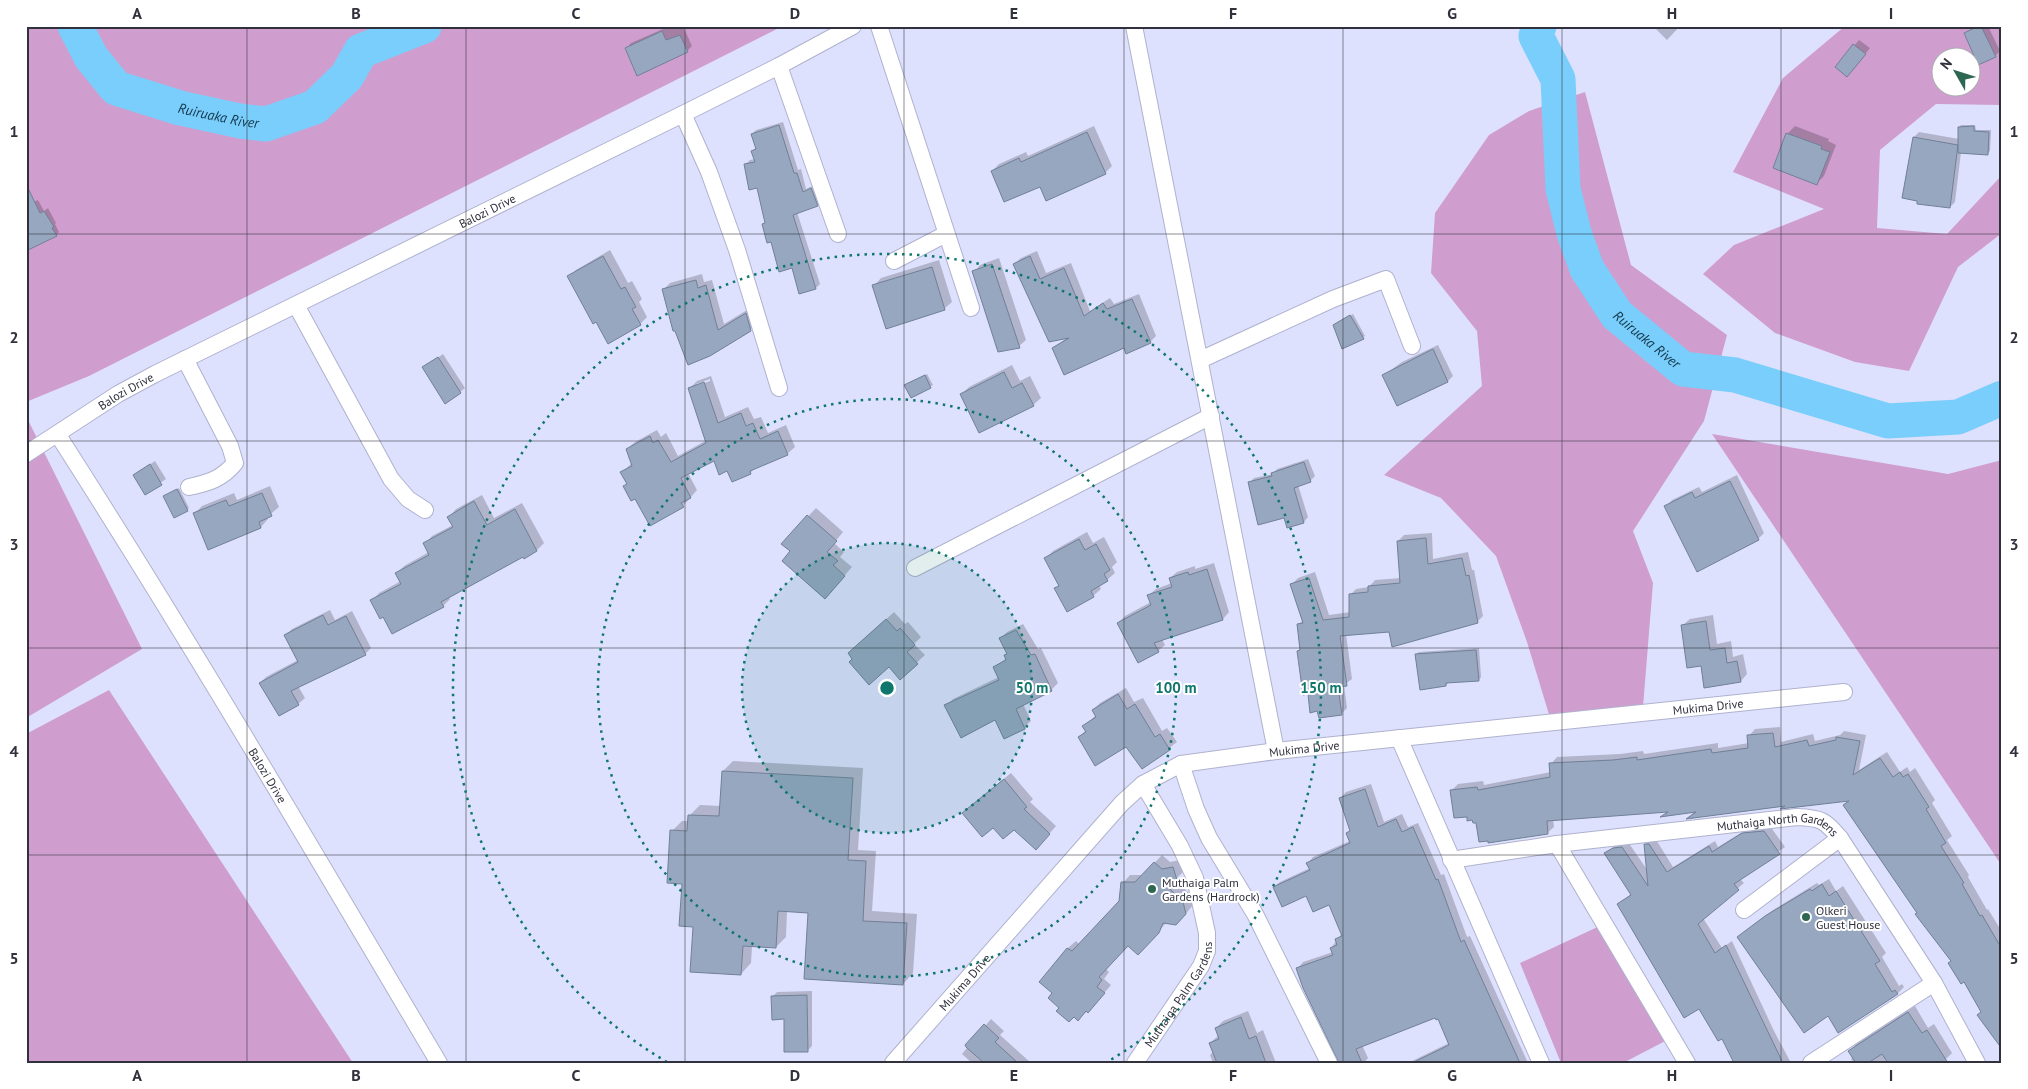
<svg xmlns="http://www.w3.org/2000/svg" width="2028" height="1089" font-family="'PT Sans',sans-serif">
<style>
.green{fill:#cf9ece;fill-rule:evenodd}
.shadow{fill:#0003;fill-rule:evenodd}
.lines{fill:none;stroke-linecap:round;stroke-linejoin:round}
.river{stroke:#7acefc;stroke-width:35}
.building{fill:#96a7bf;stroke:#708097}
.minor-casing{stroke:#afb2ce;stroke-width:18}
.minor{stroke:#fff;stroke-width:16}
.grid{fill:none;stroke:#30313d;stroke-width:1;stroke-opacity:0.55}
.ring{fill:none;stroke:#0f766e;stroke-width:2.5;stroke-dasharray:2.5 5}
.poi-dot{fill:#2d6751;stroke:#fff;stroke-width:2}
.labels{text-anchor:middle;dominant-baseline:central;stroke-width:4;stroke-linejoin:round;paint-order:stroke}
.street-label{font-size:12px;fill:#30313d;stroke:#fff}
.poi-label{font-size:12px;fill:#30313d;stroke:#fff;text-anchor:start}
.water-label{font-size:14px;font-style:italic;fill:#13384b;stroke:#fff}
.centre{fill:#0f766e;stroke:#fff;stroke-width:2.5}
.ring-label{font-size:15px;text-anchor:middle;font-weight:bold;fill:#0f766e;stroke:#fff;stroke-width:4;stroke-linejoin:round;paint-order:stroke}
.neatline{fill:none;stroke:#30313d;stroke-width:2}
.grid-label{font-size:16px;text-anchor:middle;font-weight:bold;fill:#30313d}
</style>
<rect width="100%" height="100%" fill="#dee1fe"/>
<path class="green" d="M26,26H783L89,376L26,402Z
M1845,26H2002V115L2000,105L1936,104L1880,150L1877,228L1947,234L2002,175V233L1958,267L1909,371L1855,362L1775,333L1703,274L1734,245L1824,209L1733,172L1783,78ZM1940,58H1970V88H1940Z
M1585,92L1631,265L1727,335L1704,421L1633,531L1653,583L1643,707L1551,721L1527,642L1496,556L1441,498L1384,475L1482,386L1477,331L1431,273L1435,213L1489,135L1529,111Z
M26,416L142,649L26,718Z
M1712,434L1948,474L2002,460V866Z
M109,690L353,1063H26V734Z
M1604,924L1671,1038L1623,1063H1561L1520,963Z"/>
<path class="shadow" d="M670,26H683L692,46L687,51L627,48L631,43Z
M1653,26H1680L1667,40Z
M1976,26H1988L2000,51L1995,56L1965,34Z
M1859,40L1870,48L1852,71L1836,67Z
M783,122L798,170L801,169L806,189L815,185L821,201L817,205L797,212L820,284L816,288L772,240L764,224L766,221L758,187L746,164L750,160L755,159L753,151L756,147L752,134L756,130Z
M1961,125H1975L1976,130H1991L1990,151L1988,153L1961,152L1955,202L1950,207L1914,137L1919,132L1959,139V127Z
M1094,126L1112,166L1105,173L1040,185L992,171L999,164L1026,152L1028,156Z
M1795,126L1829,139L1828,141L1836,145L1824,176L1817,183L1775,168L1788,133Z
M38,200L44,211L48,208L56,223L55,224L59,232L56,235L31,203Z
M610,250L628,283L632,281L642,299L639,302L647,317L640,324L569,277L576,270Z
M1037,251L1046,273L1071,263L1090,311L1110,298L1114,304L1139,294L1156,336L1150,342L1125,346L1053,348L1068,337L1014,264L1021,258Z
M999,258L1026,340L1019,346L974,272L980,265Z
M939,260L952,302L944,309L874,286L881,278Z
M702,274L704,282L712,280L724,324L752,307L757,323L750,330L709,355L675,329L663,290L670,283Z
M1353,314L1365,336L1343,348L1336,323Z
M1438,345L1453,376L1448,381L1397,405L1384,375L1402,362Z
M443,354L465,388L460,392L424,368Z
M1012,365L1020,381L1030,376L1041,398L1033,405L962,394L969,387Z
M927,374L933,385L911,397L908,383Z
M711,376L725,417L748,407L754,419L761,417L768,433L786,425L795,447L787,454L756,467L750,473L728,470L714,459L688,473L697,490L683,506L628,483L622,472L632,463L627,449L635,442L657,430L661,437L666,433L678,456L707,440L690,388L697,381ZM710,379V381L696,386V384Z
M1308,459L1315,476L1310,481L1298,485L1308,517L1304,522L1285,516L1249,483L1254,478L1273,474L1277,469Z
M155,461L166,479L145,493L134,475Z
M1737,475L1764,533L1758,539L1666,507L1672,500L1699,487L1702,492Z
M270,486L279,507L267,517L268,519L261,527L209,549L194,514L202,506L234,493L237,500Z
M179,488L189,508L187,510L167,494Z
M482,495L494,518L522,503L544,543L537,550L523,556L449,597L450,599L443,606L372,601L379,593L401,581L397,573L404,566L429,552L425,544L432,536L453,525L449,517L456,509Z
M816,508L843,532L834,543L844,552L840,557L852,567L832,590L783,543Z
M1087,532L1093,543L1104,537L1117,562L1112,567L1115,573L1107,580L1099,585L1101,589L1093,596L1056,588L1059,585L1045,559L1053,551Z
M1432,533L1433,559L1468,552L1472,570H1474L1483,616L1477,622L1346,634L1352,679L1344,685L1347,708L1341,714L1318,710L1309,693L1298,651L1301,648L1298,625L1303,620L1292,584L1298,578L1315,572L1329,615L1351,612L1350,595L1356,589L1369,587L1375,580L1401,578L1398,541L1404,535Z
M1214,563L1229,612L1223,619L1162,639L1165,645L1158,651L1118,623L1125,616L1151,602L1149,595L1156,589L1172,583L1170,578L1177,572L1195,566V569Z
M330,610L335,620L352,611L371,648L365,654L298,686L305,698L298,704L260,683L266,677L298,660L286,635L292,629Z
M894,612L905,624L908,622L921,637L914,644L925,655L900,678L889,665L854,659L857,646Z
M1713,615L1717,644L1731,641L1733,657L1743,654L1747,674L1741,681L1702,664L1683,625L1690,619Z
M1023,624L1038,649L1041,648L1058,683L1051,690L1023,704L1031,721L1024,728L995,718L946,706L953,699L999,677L994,667L1007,658L1008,653L1001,638L1007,632Z
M1479,648L1481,677L1479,680L1449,682L1446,685L1416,654L1419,652Z
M1126,688L1134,702L1143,698L1162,731L1167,728L1177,742L1142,768L1127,745L1079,737L1086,730L1084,726L1096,715L1093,710L1100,703Z
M1780,727L1781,742L1813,734L1815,741L1840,735L1844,731L1866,735L1859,770L1887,752L1900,772L1907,767L1910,772L1915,768L1935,800L1932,803L1952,836L1947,840L1969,875L1968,877L1987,910L1988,909L2002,932V1047L1952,961L1844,806L1850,799L1784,807L1786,805L1689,817L1695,811L1664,815L1669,810L1553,819L1554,827L1547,833L1477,821L1468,816L1452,790L1458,784L1483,781L1484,785L1551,772V764L1557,757L1620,754L1643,751L1644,754L1718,743V748L1749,743V736L1755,729Z
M733,761L863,768L858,850L876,851L872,911L917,914L913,973L903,984L809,912L787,911L786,937L776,947L752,946L751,963L741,974L694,926L672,831L682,821H689L690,815L700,805L721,806L723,771Z
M1011,773L1033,799L1030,802L1056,826L1043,841L971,806Z
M1371,784L1384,822L1402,814L1408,827L1418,823L1441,875L1444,874L1467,937L1470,936L1528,1063H1408L1449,1043L1438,1017L1436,1016L1362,1045L1368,1058L1364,1063H1340L1298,968L1303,962L1333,952L1331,948L1342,933L1330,903L1307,894L1274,887L1280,882L1310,868L1308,863L1313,857L1350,841L1351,830L1340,798L1346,792Z
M1770,826L1785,847L1740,879L1744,883L1703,918L1722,948L1732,941L1774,1031L1791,1063H1742L1618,904L1631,894L1606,853L1620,842H1628L1648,871L1645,845L1651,839L1655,838L1673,867L1715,841L1718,847L1749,828Z
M1162,855L1170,862L1180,860L1184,871L1175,880L1190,894L1193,905L1184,916L1167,922L1145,946L1128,945L1106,969L1109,972L1104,979L1111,985L1095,1004L1078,1019L1061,1007L1054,993L1041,982L1068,948L1076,941L1080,945L1121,901L1123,883L1130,875H1143Z
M1829,879L1836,891L1843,886L1886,953L1882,957L1899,986L1902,984L1904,987L1897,994L1829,1014L1738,937L1773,910L1817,883L1819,885Z
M812,991V1046L808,1050L772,997L777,992Z
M1915,1006L1928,1028L1934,1024L1952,1053L1946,1059L1941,1063H1854L1851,1059L1853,1056L1850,1051L1856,1044Z
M1248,1011L1257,1033L1263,1030L1276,1063H1213L1210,1055L1214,1051L1210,1043L1219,1035L1216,1028L1223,1021Z
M991,1019L1004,1031L1000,1035L1031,1063H972L962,1054Z"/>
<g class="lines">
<g class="river">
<path id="s1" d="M75,26L91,57L116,88L180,108L240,121L266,124L315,107L347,76L361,51L424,26"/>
<path id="s2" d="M1539,26L1536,36L1558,79L1563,189L1574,233L1587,269L1617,315L1683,369L1735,375L1888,421L1958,417L2002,398"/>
</g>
</g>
<path class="building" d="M1979,26H1981L1996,57L1978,65L1964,33Z
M662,31L666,40L680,35L688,52L637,76L625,48Z
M1853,44L1866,54L1847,77L1835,67Z
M779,125L794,173H797L803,192L811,188L818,206L793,215L816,289L799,294L792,268L779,272L771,242L767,243L762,224L765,223L757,188L749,190L744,164L755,162L751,151L756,149L751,134Z
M1974,126V131L1989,132L1988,155L1958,153V127Z
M1087,132L1106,174L1046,201L1040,187L1004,202L991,171L1019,158L1021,162Z
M1786,133L1822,146L1821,149L1830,152L1817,185L1773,168Z
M1913,137L1958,145L1950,208L1917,204V201L1902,198Z
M26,184L40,213L44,211L54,227L52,228L57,236L26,251Z
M603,256L621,289L625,287L636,307L632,309L641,325L608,344L596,322L593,324L567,276Z
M1030,256L1040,279L1064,268L1084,316L1103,303L1107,309L1132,299L1151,343L1126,354L1124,348L1064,375L1052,348L1069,338L1049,342L1013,264Z
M992,264L1020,348L998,352L972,271Z
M932,267L945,310L886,329L872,285Z
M696,280L698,288L706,285L718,330L746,313L751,331L710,356L688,365L675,331H673L662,289Z
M1350,315L1364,339L1342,349L1333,325Z
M1433,349L1448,382L1397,406L1382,375Z
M438,357L461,393L445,404L422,367Z
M1004,372L1012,388L1022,383L1034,406L979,433L960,394Z
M925,375L931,388L911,398L904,385Z
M704,382L718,423L741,413L746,426L753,423L760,439L778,431L788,455L750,471L751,474L732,482L727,471L719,475L714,461L681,478L691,498L681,503L684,507L650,526L635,499L631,501L623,486L627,484L620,472L632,466L626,449L650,436L653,443L658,440L671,462L706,443L688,388Z
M1304,462L1311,482L1294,488L1304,523L1287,528L1284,518L1258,525L1248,482L1272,476L1271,473Z
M150,464L162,485L145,495L133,475Z
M1730,481L1759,540L1697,572L1664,506L1692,492L1695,498Z
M177,489L188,511L174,518L163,496Z
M262,493L272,516L259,522L261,528L208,550L193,513L226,500L229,506Z
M474,501L487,525L515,509L537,551L524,559L523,557L441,602L444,607L392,634L383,617L380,619L370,600L401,584L395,573L429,555L423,543L453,527L447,517Z
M807,515L837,541L827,552L838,561L833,565L845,576L825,599L782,561L790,551L781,544Z
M1426,538L1428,564L1462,558L1466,576L1469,575L1478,623L1392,647L1389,632L1340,636L1347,686L1338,687L1342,715L1319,718L1317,711L1310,713L1308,694L1303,695L1297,651L1300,650L1297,624L1303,623L1290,584L1309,578L1323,620L1349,617V594L1368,592V586L1400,583L1397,541Z
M1079,539L1085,550L1096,544L1110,570L1104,574L1108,581L1091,591L1094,597L1067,612L1054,588L1059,586L1044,558Z
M1207,569L1223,620L1154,643L1159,652L1138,663L1117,623L1151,605L1147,595L1172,587L1169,578L1188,572L1189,575Z
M323,615L328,625L346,616L366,655L291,691L299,705L279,716L259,683L298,662L284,635Z
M886,619L897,631L900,628L915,645L907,652L918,664L900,680L889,667L869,685L849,662L852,659L848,653Z
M1706,621L1710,650L1725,648L1727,663L1737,661L1741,682L1704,688L1701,666L1687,668L1681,625Z
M1016,630L1031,655L1035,654L1052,691L1016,709L1025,729L1004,739L995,720L961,738L944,705L999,680L993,667L1006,660L1004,655L1007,654L999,638Z
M1476,650L1479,681L1446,683V686L1420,690L1415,654Z
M1118,694L1127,709L1135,704L1155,737L1160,734L1170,750L1142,769L1126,747L1095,766L1078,737L1086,732L1082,726L1096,717L1092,710Z
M1773,733L1775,747L1807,740L1809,746L1836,740V737L1860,741L1853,775L1880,758L1893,777L1900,772L1903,777L1908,774L1929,807L1926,809L1946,843L1941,846L1964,883L1962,884L1980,916L1982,915L2002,949V1049L1977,1015L1981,1012L1964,982L1961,984L1948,963L1951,961L1915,914L1917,913L1843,805L1849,801L1780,809L1785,806L1686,819L1696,812L1660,817L1668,812L1547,821L1548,834L1488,843V841L1479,842L1476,823H1473L1472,820L1467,821V817L1454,818L1450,790L1477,787L1478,790L1550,777L1549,763L1613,760L1637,757V760L1711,749L1712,753L1748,748L1747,735Z
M722,771L853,778L848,860L866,861L863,921L907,923L903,985L804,979L808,913L778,911L776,948L743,946L741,975L690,972L693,927L679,926L682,884L667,883L670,830L687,831L688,815L719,816Z
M1004,779L1027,807L1024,809L1050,834L1036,850L1014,830L1003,839L993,828L982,837L962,813Z
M1365,789L1378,827L1396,819L1402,832L1413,827L1436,880L1438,879L1461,942L1464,940L1520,1063H1412L1449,1045L1438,1019L1436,1020L1435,1018L1356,1049L1362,1063H1339L1303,988L1296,968L1333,955L1330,948L1337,945L1335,939L1342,936L1329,905L1313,912L1306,896L1282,907L1273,887L1310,870L1306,863L1350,843L1346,833L1350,831L1339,798Z
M1764,831L1780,854L1734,884L1739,890L1698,924L1715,953L1726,945L1783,1063H1734L1722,1039L1718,1041L1699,1009L1684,1018L1617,904L1631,895L1604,853L1613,848L1622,847L1648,886L1644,844H1649L1667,872L1709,846L1712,852L1742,833Z
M1154,862L1162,869L1173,867L1177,880L1166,885L1183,902L1186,914L1176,925L1163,923L1159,933L1138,955L1128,946L1099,977L1102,980L1097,987L1105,993L1088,1013L1086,1011L1078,1021L1074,1017L1069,1022L1056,1011L1059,1008L1048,998L1052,993L1039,982L1067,948L1072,951L1119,901L1121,882H1135Z
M1822,884L1829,896L1836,891L1880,961L1875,964L1892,992L1895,990L1898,994L1838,1033L1828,1016L1804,1033L1737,937L1765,916L1810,889L1812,891Z
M807,995L808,1052H784V1019L772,1020L771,996Z
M1908,1012L1922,1033L1927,1030L1948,1063H1888L1882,1054L1868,1063H1856L1848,1051Z
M1241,1017L1249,1039L1256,1036L1266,1063H1217L1209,1043L1219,1039L1215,1028Z
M984,1024L999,1038L995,1042L1018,1063H984L966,1047L965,1045Z"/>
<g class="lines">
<defs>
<g id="minor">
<path d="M879,26L971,308"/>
<path d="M1134,26L1276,751"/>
<path d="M779,66L838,234"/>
<path d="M683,114L709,172L737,250L779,388"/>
<path d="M894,261L946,234"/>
<path d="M296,305L391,479L408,499L425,510"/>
<path d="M185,359L230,446L235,463C222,479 208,483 189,487"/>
<path d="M1200,360L1333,299L1386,279L1412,346"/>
<path id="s3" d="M58,435C190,641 314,852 439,1063"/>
<path id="s4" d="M26,454L118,394L155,374L683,114L779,66L853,26"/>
<path d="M915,568L1211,416"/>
<path d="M1399,738L1541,1063"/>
<path d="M1181,764L1196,809L1209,838L1255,914L1329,1063"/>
<path d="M1557,844L1687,1063"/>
<path id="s5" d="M1451,860L1557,844L1797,817C1822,818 1824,820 1840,838L1934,983L1977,1063"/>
<path d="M1744,910L1840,838"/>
<path id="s6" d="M893,1063L1122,803L1143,784L1181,764L1276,751L1844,692"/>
<path id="s7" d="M1135,1063L1201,966L1207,951V933L1195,878L1180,846L1143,784"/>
<path d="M1811,1063L1934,983"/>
</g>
</defs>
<use href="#minor" class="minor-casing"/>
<use href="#minor" class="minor"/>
</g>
<path class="grid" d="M247,26V1063M466,26V1063M685,26V1063M904,26V1063M1124,26V1063M1343,26V1063M1562,26V1063M1781,26V1063M26,234H2002M26,441H2002M26,648H2002M26,855H2002"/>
<circle cx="887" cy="688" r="145" fill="#0f766e" fill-opacity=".12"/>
<g class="ring">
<circle cx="887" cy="688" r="145"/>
<circle cx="887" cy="688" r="289"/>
<path d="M667 1062A434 434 0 1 1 1107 1062"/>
</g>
<g class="poi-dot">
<circle cx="1152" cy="889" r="5"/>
<circle cx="1806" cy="917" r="5"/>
</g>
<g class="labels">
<g class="street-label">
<text stroke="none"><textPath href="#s4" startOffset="522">Balozi Drive</textPath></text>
<text stroke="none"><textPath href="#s4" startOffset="118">Balozi Drive</textPath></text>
<text stroke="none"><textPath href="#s6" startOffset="948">Mukima Drive</textPath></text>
<text stroke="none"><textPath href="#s6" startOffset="542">Mukima Drive</textPath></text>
<text stroke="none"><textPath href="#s3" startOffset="400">Balozi Drive</textPath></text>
<text stroke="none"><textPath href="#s5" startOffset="331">Muthaiga North Gardens</textPath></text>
<text stroke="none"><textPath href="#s6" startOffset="108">Mukima Drive</textPath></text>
<text stroke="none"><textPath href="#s7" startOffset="82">Muthaiga Palm Gardens</textPath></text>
</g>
<g class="poi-label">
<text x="1162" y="882">Muthaiga Palm<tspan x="1162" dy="14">Gardens (Hardrock)</tspan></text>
<text x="1816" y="910">Olkeri<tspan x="1816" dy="14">Guest House</tspan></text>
</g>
<g class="water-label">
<text stroke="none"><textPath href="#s1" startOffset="181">Ruiruaka River</textPath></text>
<text stroke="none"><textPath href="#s2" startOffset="346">Ruiruaka River</textPath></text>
</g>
</g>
<circle cx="887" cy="688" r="8" class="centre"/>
<g class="ring-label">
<text x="1032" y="693">50 m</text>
<text x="1176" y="693">100 m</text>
<text x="1321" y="693">150 m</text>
</g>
<rect width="2028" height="1089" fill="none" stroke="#ffffff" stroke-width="55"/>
<g transform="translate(1956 72) rotate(309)"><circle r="24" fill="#ffffff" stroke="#acadb1"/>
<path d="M0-4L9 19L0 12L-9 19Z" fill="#2d6751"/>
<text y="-8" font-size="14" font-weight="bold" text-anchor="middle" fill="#30313d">N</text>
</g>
<rect x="28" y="28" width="1972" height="1034" class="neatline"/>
<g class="grid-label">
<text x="137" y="19">A</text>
<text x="356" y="19">B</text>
<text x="576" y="19">C</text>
<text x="795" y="19">D</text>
<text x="1014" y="19">E</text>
<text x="1233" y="19">F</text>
<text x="1452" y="19">G</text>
<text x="1672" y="19">H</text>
<text x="1891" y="19">I</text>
<text x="14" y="137">1</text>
<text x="2014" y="137">1</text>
<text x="14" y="343">2</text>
<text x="2014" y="343">2</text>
<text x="14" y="550">3</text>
<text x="2014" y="550">3</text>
<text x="14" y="757">4</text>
<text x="2014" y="757">4</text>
<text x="14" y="964">5</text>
<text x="2014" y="964">5</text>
<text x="137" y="1081">A</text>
<text x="356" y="1081">B</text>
<text x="576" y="1081">C</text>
<text x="795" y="1081">D</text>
<text x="1014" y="1081">E</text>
<text x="1233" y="1081">F</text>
<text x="1452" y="1081">G</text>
<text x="1672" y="1081">H</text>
<text x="1891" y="1081">I</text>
</g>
</svg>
